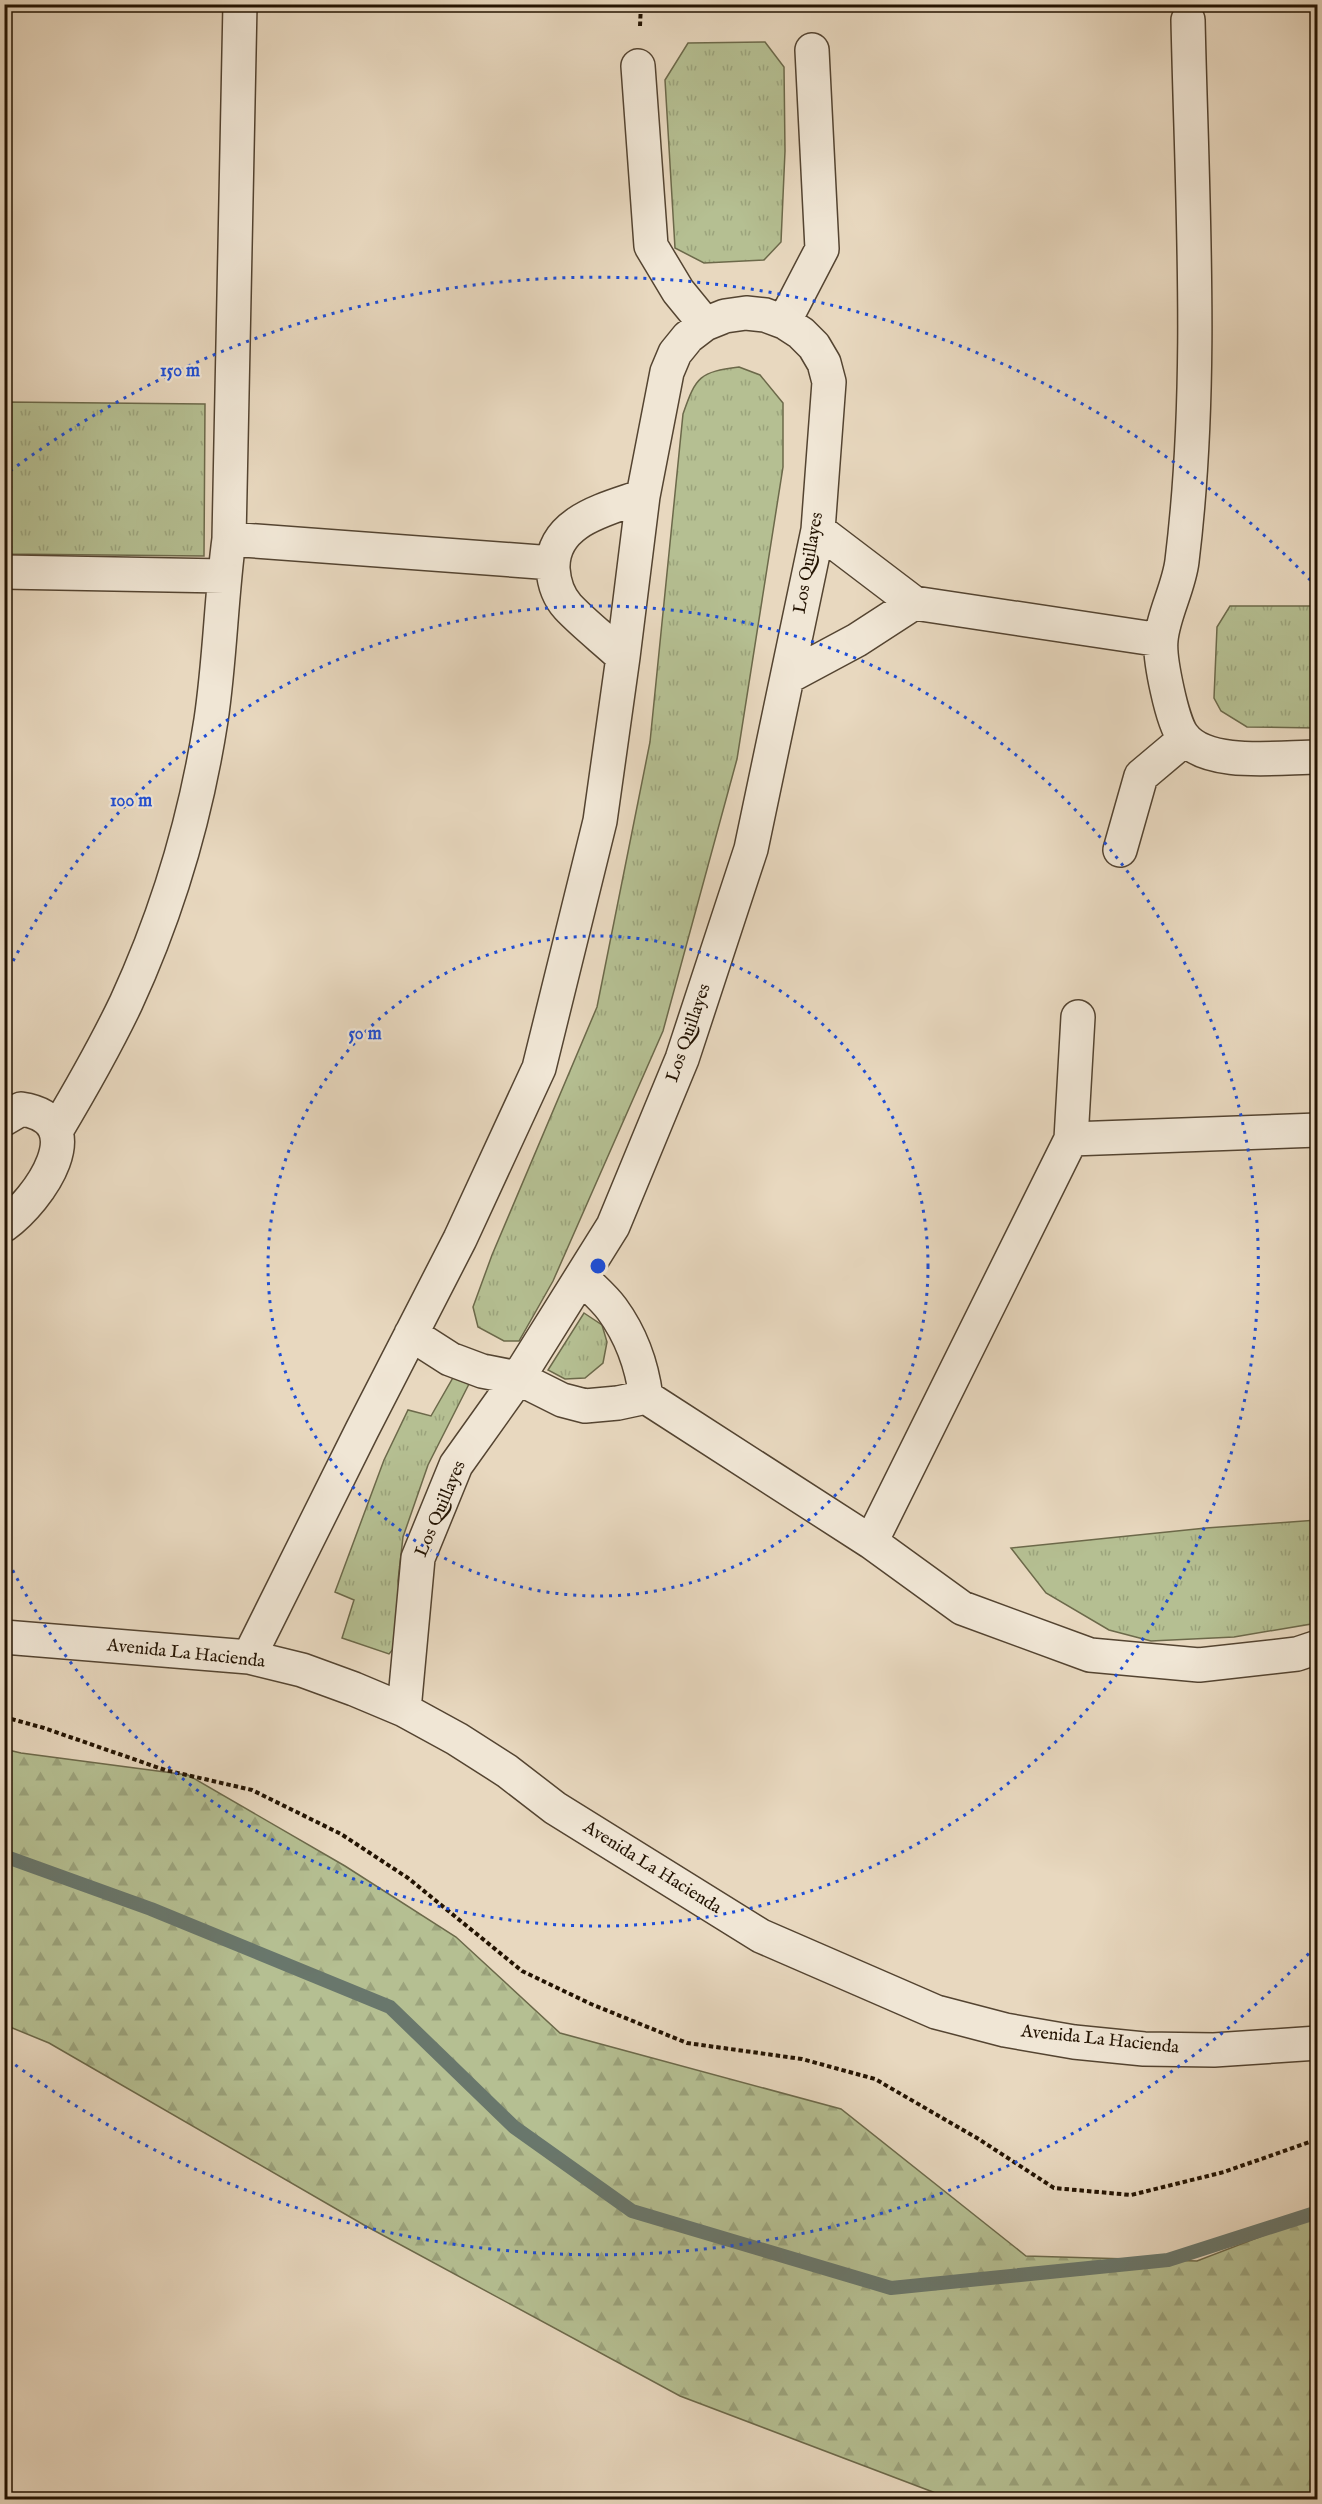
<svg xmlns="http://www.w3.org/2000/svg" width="1322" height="2504" font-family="'IM FELL English',serif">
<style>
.grass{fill:url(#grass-tufts);stroke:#6c694a;stroke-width:1.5}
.forest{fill:url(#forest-firs);stroke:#6c694a;stroke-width:1.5}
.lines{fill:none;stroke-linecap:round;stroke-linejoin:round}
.stream{stroke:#69776c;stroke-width:14}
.minor-casing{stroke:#544431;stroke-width:36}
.path{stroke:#231302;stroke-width:4;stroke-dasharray:4.5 3;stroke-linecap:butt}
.minor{stroke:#f0e6d5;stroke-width:33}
.ring{fill:none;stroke:#1d4ed8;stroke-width:3;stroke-dasharray:3 6}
.labels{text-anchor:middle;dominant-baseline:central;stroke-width:4.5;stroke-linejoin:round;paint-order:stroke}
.street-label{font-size:18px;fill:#231302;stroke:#f0e6d5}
.centre{fill:#1d4ed8;stroke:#f0e6d5;stroke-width:3}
.ring-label{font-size:18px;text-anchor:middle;font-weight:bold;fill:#1d4ed8;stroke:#f0e6d5;stroke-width:4.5;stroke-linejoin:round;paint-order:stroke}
</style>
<defs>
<pattern id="grass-tufts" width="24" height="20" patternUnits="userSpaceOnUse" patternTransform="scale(1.5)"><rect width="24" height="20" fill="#b5bf92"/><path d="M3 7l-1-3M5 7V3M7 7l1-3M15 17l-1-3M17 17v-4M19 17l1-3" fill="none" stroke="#9ba37c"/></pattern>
<pattern id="forest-firs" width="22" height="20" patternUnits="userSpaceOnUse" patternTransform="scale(1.5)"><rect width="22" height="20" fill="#b5bf92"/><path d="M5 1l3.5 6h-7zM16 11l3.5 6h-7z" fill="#9ba37c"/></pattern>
</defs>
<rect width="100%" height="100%" fill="#e8d8bf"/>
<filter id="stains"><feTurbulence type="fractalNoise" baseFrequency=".00333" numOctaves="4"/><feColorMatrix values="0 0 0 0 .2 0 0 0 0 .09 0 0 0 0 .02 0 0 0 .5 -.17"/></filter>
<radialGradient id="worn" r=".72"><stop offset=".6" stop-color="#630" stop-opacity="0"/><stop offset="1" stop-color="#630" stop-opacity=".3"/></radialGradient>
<path class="grass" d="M765,42L784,67L785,151L781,242L764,260L704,263L675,248L665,80L688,43Z
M739,367L760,375L783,403V467L737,759L663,1031L553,1281L519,1341H504L478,1327L473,1307L492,1255L597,1007L650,742L683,414C696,376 700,372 739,367Z
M5,402L205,404L204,556L5,554Z
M1230,606H1317V728L1247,727L1221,711L1214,698L1217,627Z
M584,1313L602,1325L607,1342L603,1363L585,1378L565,1379L548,1370Z
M454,1376L470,1382L428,1465L403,1537L398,1581L402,1616L400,1641L389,1654L342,1638L354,1600L335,1592L384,1460L408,1410L431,1416Z
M1317,1520V1623L1234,1637L1151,1641L1109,1630L1046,1593L1011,1548L1206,1528Z"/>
<path class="forest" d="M4,1749L21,1753L188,1775L345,1866L456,1937L560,2033L841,2109L1026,2256L1197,2261L1317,2215V2499H947L933,2492L680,2396L364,2225L49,2043L5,2025Z"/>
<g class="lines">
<path class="stream" d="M4,1856L151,1909L390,2007L514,2127L632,2211L891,2288L1168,2260L1318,2212"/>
<defs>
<path id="minor" d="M1188,20C1192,200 1204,382 1182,561C1179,587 1163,615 1161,640C1159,658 1172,722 1183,736C1206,768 1281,757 1318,757
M638,66L651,246L678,291L705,324
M784,322L822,249L812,50
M229,539L553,563
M4,572L224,576
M914,603L1161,640
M623,657C605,640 585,625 568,607C558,596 554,583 553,569C551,520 608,509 643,496
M788,677L857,640L914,603L818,530
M1120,850L1141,776L1185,739
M4,1119L21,1109C95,1120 39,1200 4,1225
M56,1131C81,1089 105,1047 126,1003C167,914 196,817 211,720C220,660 221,599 229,539L240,4
M1071,1139L1078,1017
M411,1334L450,1359L482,1371L518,1378L562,1400L585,1406L618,1403L646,1397C642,1366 631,1335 612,1309C604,1298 592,1288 582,1278
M646,1397L871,1542L962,1608L1090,1655L1199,1665L1297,1654L1318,1647
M871,1542L1071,1139L1318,1130
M4,1637L249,1657L302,1670L354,1689L404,1710L457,1739L507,1771L555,1808L761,1936L936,2012L1005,2030L1074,2042L1144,2049L1214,2050L1318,2043
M249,1657L362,1430L460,1239L539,1068L600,821L623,657L643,496L667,372L675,353L688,337L705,324L725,316L746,313L765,315L784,322L801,333L814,346L824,363L829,382L818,530L751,849L682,1059L613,1226L518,1378L456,1465L418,1558L404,1710"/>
</defs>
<use href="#minor" class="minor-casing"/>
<path class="path" d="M640,26L641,4
M4,1717L44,1728L165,1770L252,1790L341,1834L408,1878L522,1971L591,2004L687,2043L802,2059L875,2079L977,2138L1054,2188L1131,2195L1224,2172L1318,2139"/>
<use href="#minor" class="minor"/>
</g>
<g class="ring">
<circle cx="598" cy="1266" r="330"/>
<path d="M5 977A660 660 0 1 1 5 1555"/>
<path d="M1315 1947A989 989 0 0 1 10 2061M10 471A989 989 0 0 1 1315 585"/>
</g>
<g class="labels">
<g class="street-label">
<text transform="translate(809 563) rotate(-80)">Los Quillayes</text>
<text transform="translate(689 1033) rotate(-71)">Los Quillayes</text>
<text transform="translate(441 1509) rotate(-67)">Los Quillayes</text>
<text transform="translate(186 1654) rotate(6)">Avenida La Hacienda</text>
<text transform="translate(652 1868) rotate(32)">Avenida La Hacienda</text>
<text transform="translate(1100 2040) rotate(6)">Avenida La Hacienda</text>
</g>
</g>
<circle cx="598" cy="1266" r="9" class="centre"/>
<g class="ring-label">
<text x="180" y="376">150 m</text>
<text x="131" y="806">100 m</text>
<text x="365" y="1039">50 m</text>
</g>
<rect width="1322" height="2504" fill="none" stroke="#e8d8bf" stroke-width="24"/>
<rect x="6" y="6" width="1310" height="2492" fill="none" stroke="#231302" stroke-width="3"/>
<rect x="12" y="12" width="1298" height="2480" fill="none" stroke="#231302" stroke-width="1.5"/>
<rect width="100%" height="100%" filter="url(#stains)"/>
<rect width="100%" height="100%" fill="url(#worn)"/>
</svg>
